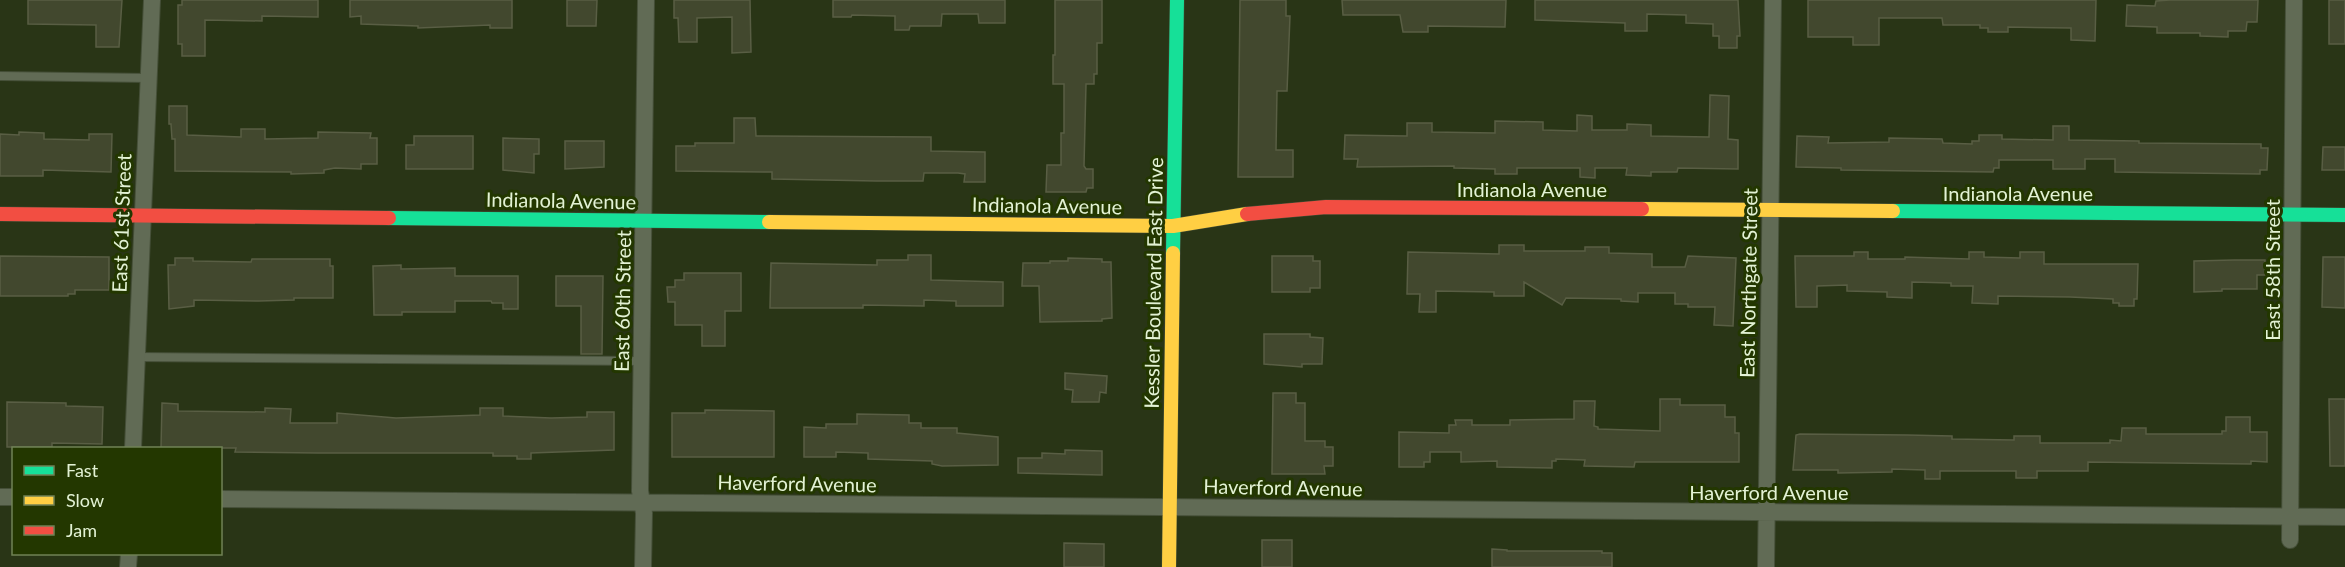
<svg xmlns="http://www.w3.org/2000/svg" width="2345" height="567" font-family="Lato,sans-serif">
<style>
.building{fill:#42482e;stroke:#595e44;stroke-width:1.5}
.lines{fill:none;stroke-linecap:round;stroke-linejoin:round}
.lane-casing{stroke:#454f38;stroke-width:10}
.street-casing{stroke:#454f38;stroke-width:18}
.fast-casing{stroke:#454f38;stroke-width:15}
.slow-casing{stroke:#454f38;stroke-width:15}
.jam-casing{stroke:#454f38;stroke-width:15}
.lane{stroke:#616b55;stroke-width:8}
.street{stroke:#616b55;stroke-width:16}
.fast{stroke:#16e098;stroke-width:14}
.slow{stroke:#ffcf43;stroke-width:14}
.jam{stroke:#f24e42;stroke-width:14}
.labels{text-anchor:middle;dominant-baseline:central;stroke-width:6;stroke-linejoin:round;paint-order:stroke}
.street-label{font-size:20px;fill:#e3f2d4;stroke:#233700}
</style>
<rect width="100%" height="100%" fill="#293516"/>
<path class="building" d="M28,0H122L119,47H96V25L28,24Z
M182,0H318V17L262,16V21L205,20V56H182V44H178V5H182Z
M350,0H512V28H490V25L418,28V26L361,24V16L350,17Z
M567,0H597L596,26H567Z
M674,0H750L751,52L732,53V17L697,18V42H679L678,18H674Z
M833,0H1005V23H979L978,14H942L941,26H910L909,30H895V16L852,15L851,17H833Z
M1055,0H1102V43H1097V74H1094V84H1086L1084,166L1086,169H1093V188H1087L1086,192H1046L1047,165H1061V133H1064V84H1053V55H1055Z
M1240,0H1286V16H1290L1287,91H1277L1276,150H1293V177H1238Z
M1342,0H1506L1505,27L1428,26V32H1403L1400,15H1343Z
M1535,0H1738L1740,36H1737V48H1719V36H1713V24L1686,23V15L1647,14V31H1625V23L1535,20Z
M1808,0H2096L2095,41L2071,40V28L2008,27V32H1988V28H1980V25H1943L1942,18H1879V45H1853V37H1808Z
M2170,0H2258L2257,22H2247L2246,31H2228V37L2200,36V33H2157V27L2126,26L2127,5L2155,6L2156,1Z
M2329,0H2345V44H2329Z
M1710,95L1729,96L1728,139L1738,140V169L1678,168L1677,172H1651V176L1626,175L1627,168H1595V178L1580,177V168H1517V174H1495V169L1454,168V166L1357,167L1358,159H1344L1345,135L1407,136V123H1432V132L1495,133V121L1543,122V130L1577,131V115L1592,116V130H1627V124L1651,125V136L1709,137Z
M169,106H187V135L241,137V129H265V139L318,138V132L371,133L370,138H377V164H361V169L335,168L324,170V173L291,174V172L175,171V139H172L171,124H169Z
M734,118H755L756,136L931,137V151L985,152V182H964L965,174L958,173H924L923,181H876L772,179V172L676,171V146H695V143H734Z
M2053,126H2069V140L2139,141V143L2261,144V148H2268L2267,170H2260V174L2115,172V159H2085V169H2053V160H1999V168H1994L1993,172L1841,170V168L1796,167L1797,136L1829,137L1828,143L1889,142V138L1942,139L1943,143L1972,144V141H1979V135H2002V139L2053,140Z
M19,132L44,133V139L89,140V134H112L111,172L43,170V176H0V134L19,135Z
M414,136H473V169H406V145H414Z
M503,138L539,139V154H534V173L503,170Z
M565,141H604V167L565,169Z
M2323,147H2345V170H2322Z
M1499,245H1524V251H1585V247H1609V253L1652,254V267H1685L1688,256L1736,258L1733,326L1714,325L1715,307H1688V304H1675V293H1638V302L1621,301V299L1566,298L1562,305L1524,282V296H1494V292L1436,291V312H1419L1420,294H1407L1408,252L1499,254Z
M1854,252H1868V259H1905V257L1969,259V252H1984V257L2020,258V252H2044V264H2138L2137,299H2134V306H2119V303H2113V299L2070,297L1998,296V304L1972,303L1973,286H1951V283L1912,282V298L1887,297V292L1847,291V285L1817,286V307H1796L1795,256H1854Z
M908,255H931V280L1003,282V306H956V301L924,300V306L863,305V308H770L771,263L877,265V260H908Z
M0,256L109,257V290H75V294H68V296H0Z
M1272,256H1313V261H1320V288H1310V292H1272Z
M2323,257H2345V308L2322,307Z
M175,258H193V261L251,262L252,259H330V266H333V298H294V300L259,301L194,300V306L169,309L168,265H175Z
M1068,258L1102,259V262H1111L1112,318L1102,319V321L1040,322L1039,286H1022L1023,263H1050V261H1068Z
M2234,260H2265V275H2257V289H2222V291L2194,292V261Z
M401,265V269L455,268V276H518V309H503V303H492L491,301H455V312H402V315H374L373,266Z
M684,273H741V311H725V346H702V325H675V302H668L667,287H675V280H684Z
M556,276H603L602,354H581V306H556Z
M1264,334H1310V337L1323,338L1322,364H1302V367L1264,364Z
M1065,373L1107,376L1106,393L1100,392L1099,402H1072L1073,390L1065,389Z
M1273,393H1296V403H1305V441H1325V447H1333V466H1324L1325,474H1272Z
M1660,399H1680V405H1725V417H1735V433H1739V462H1635L1634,467L1584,466L1585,460L1556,459V461H1552V468L1497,467V461L1461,462V452H1430V462H1424V467H1399V432L1449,433V425H1456L1455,420H1472V425H1510V420L1574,419V401H1595L1594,426L1598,427V429L1660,431Z
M2329,399H2345V466H2330Z
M7,402L66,403V406L103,407L102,444L52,443V447H7Z
M162,403L178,404V411L265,412V408L291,409L290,423H337V413L396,418L480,415V408H503V416L551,418L587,417V412H614V450L531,453V459H517V456H493V453H318L235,452L236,448H161Z
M705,410L774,411V457H672V413H705Z
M857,414L909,415V423H921V428H957V433L998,437V465L942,466L932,464V461L868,459V453L836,452V457H804V427L826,428V424H857Z
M2226,417H2250V432H2267V462L2251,461V464L2088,462V471H2037V478H2016V471H1940V479H1925V470L1892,469V472L1838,473V470H1793L1796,435L1800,434L1907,435L1952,436V439L2014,440V436H2040V443H2110V440L2121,441L2122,428H2146V434H2222V431H2226Z
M1065,450L1102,451V475L1018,473V458H1042V453L1065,454Z
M1262,540H1292V567H1262Z
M1064,543L1104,544V567H1064Z
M1492,549L1507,550V551H1602V553H1612V567H1492Z"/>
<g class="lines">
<defs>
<path id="lane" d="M0,76L148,78
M137,357L642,361"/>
<path id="street" d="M133,448L152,0
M0,497H14
M220,499L2345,517
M2290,540L2294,0
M128,567L129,554
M643,567L644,513L640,491L646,0
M1766,567L1773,0"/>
<path id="fast" d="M1893,211L2345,215
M389,218L769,222
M1173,253L1177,0"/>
<path id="slow" d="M1642,209L1893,211
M769,222L1173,226L1247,214
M1169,567L1173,253"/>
<path id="jam" d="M0,214L389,218
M1247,214L1326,207L1642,209"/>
</defs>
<use href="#lane" class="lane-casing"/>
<use href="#street" class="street-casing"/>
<use href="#fast" class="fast-casing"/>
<use href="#slow" class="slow-casing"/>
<use href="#jam" class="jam-casing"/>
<use href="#lane" class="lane"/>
<use href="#street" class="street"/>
<use href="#fast" class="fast"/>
<use href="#slow" class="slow"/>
<use href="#jam" class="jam"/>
</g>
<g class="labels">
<g class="street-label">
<text x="1532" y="189">Indianola Avenue</text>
<text x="2018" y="193">Indianola Avenue</text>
<text transform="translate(561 200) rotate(1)">Indianola Avenue</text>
<text transform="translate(1047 205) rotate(1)">Indianola Avenue</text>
<text transform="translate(121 223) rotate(-88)">East 61st Street</text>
<text transform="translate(2272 270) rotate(-90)">East 58th Street</text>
<text transform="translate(1153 283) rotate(-89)">Kessler Boulevard East Drive</text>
<text transform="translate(1748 283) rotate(-89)">East Northgate Street</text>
<text transform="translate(622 301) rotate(-89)">East 60th Street</text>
<text transform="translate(797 483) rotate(1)">Haverford Avenue</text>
<text transform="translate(1283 487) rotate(1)">Haverford Avenue</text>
<text x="1769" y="492">Haverford Avenue</text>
</g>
</g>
<rect x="12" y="447" width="210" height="108" fill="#233700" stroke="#708255" stroke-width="1.5"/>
<rect x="24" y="466" width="30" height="9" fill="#16e098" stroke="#708255" stroke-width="1.5"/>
<text x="66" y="477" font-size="18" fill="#e3f2d4">Fast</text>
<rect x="24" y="496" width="30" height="9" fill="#ffcf43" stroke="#708255" stroke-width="1.5"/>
<text x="66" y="507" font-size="18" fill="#e3f2d4">Slow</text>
<rect x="24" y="526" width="30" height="9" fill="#f24e42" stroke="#708255" stroke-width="1.5"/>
<text x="66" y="537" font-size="18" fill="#e3f2d4">Jam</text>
</svg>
